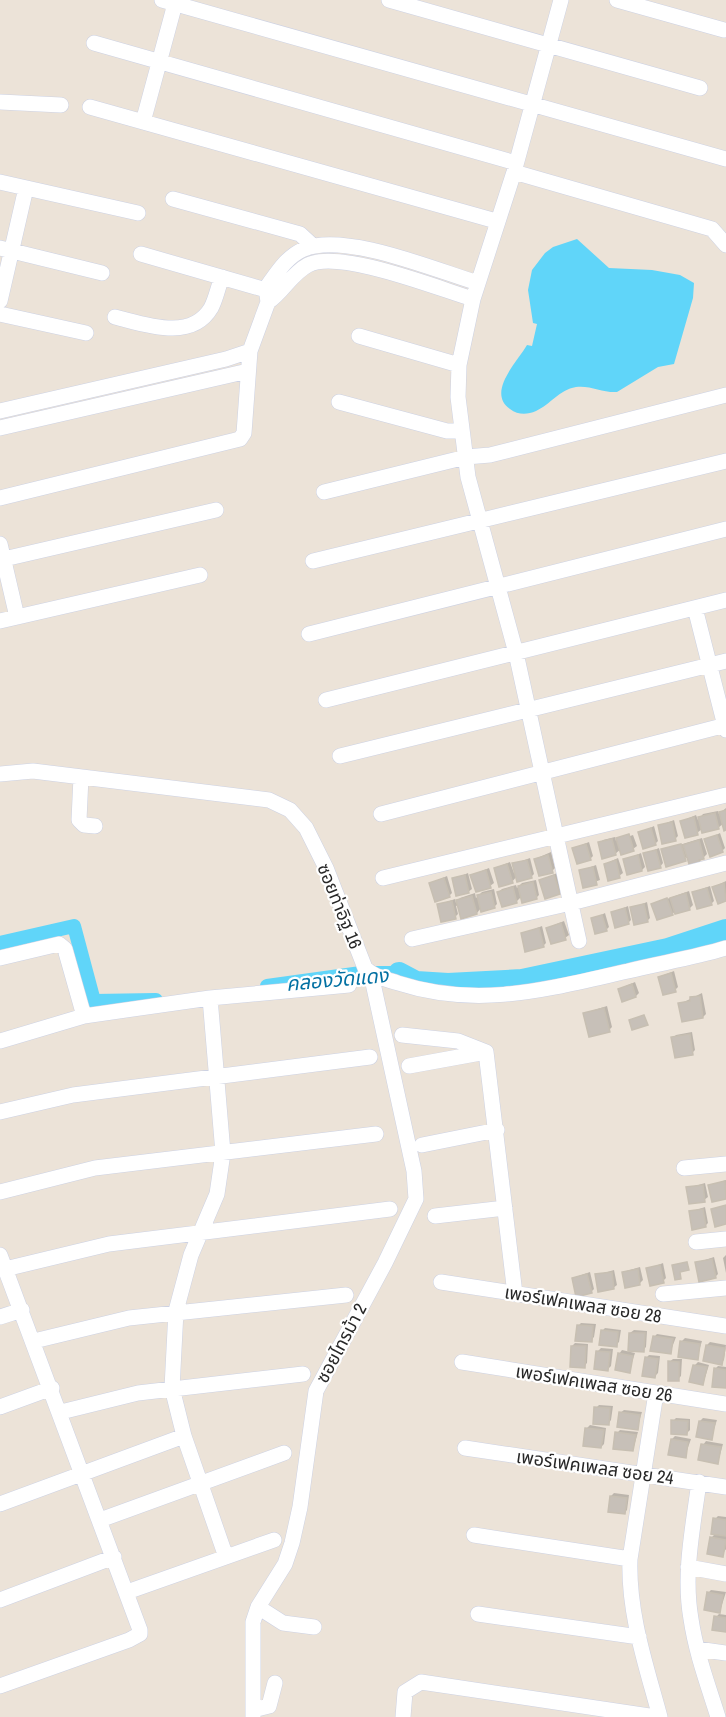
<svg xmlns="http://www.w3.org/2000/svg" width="726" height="1717" font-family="'Archivo Narrow','Noto Sans Thai',sans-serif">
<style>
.water{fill:#60d5f9}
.shadow{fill:#0003}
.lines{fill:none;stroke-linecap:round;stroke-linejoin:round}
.canal{stroke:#60d5f9;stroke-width:14}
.river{stroke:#60d5f9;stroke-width:22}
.building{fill:#c7c0b8;stroke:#c7bfb2;stroke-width:1.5}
.minor-casing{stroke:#cdd2e3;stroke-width:16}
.minor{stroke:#fff;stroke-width:15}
.labels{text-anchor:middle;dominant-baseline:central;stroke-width:4.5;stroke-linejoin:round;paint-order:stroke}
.street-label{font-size:18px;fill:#282828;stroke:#fff}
.water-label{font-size:20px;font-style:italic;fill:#0270a2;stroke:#fff}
</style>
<rect width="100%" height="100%" fill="#ece3d8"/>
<path class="water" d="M577,239L609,268L652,270L680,275L694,283L693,298L674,364L658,367L617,392C603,393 590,385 576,387C559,390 551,404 536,411C527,415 518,415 510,409C486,392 518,361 527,345L532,346L537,324L533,323L528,290L532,270L545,253L553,247Z"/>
<path class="shadow" d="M726,808V829L724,823L718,828L702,829L697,833L682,821L696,815L698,820L703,814L718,811L719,814Z
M674,820L678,836L675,839L659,826Z
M654,826L658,841L655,844L640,833Z
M720,833L725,848L722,851L706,840Z
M633,835L637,846L633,849H621L615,854L600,843L603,840L615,837L616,841Z
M702,838L707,854L699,862L663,850Z
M589,842L593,856L590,859L574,848Z
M659,848L663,863L660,867L645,854Z
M551,852L555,868L552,871L535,859Z
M641,853L645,867L642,870L625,860Z
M530,858L534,874L531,877L517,876L512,882L495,868L510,862L514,873L516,872L514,864Z
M618,858L623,873L619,876L605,864Z
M596,865L600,880L584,886L580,871Z
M489,868L494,883L490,886L472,875Z
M468,873L472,889L468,892L454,879Z
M557,873L562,890L559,893L540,881Z
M447,876L452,893L449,896L431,883Z
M536,880L539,895L536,898L522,896L517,901L503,905L499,892L502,889L516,885L517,888L522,883Z
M726,881V900L719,902L714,887Z
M710,886L714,901L711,904L694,892Z
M494,889L497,904L494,907L481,908L477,913L462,917L459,905L456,906L458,914L455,917L438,905L455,899L456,903L460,898L475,893L476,898L482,892Z
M689,891L693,905L690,908L676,911L672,914L653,904Z
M647,902L650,918L647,921L632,908Z
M628,906L631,920L628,923L612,913Z
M605,913L609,927L606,930L593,919Z
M564,921L569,935L565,938L547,928Z
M542,926L546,943L543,946L522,934Z
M674,971L678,987L675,990L659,977Z
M635,982L639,993L636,996L619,989Z
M702,993L706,1014L703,1017L680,1004Z
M607,1006L612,1027L609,1030L585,1013Z
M692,1032L695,1050L692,1053L673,1038L676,1035Z
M726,1180V1197L713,1200L709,1186Z
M705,1183L708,1197L704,1200L688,1188Z
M705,1207L708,1223L705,1226L690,1212Z
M726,1255V1273L723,1258Z
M714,1257L718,1274L715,1277L696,1263Z
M663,1263L666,1278L663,1281L648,1269Z
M640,1267L643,1280L640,1283L623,1272Z
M614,1270L617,1285L613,1288L597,1275Z
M590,1272L594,1289L591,1292L573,1278Z
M581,1323L596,1324L594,1337L591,1340L578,1326Z
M605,1328L621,1330L619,1342L616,1345L602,1331Z
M634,1330L647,1331L646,1347L643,1350L630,1333Z
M657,1334L676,1337L670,1353L654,1337Z
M685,1338L702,1341L697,1358L681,1342Z
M710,1342L726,1345L724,1360L721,1363L707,1345Z
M575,1343L588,1344L587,1363L584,1366L572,1346Z
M601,1348L613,1349L611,1366L608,1369L598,1351Z
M622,1350L635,1353L629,1371L619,1354Z
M649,1355L660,1356L658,1373L655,1376L646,1358Z
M673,1359H682L681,1376L678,1379L669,1362Z
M698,1362L709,1365L703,1384L695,1365Z
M718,1366L726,1367V1387L715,1369Z
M599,1405L613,1406L611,1420L608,1424L596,1408Z
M624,1410L642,1412L637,1428L620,1413Z
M676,1418L690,1419V1430L686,1434L673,1421Z
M703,1418L717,1420L711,1438L700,1421Z
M590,1425L606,1428L604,1444L601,1447L587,1428Z
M620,1430L638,1432L633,1450L617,1433Z
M675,1436L691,1439L685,1456L672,1439Z
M706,1441L723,1444L718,1462L703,1445Z
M614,1493L629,1495L627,1510L624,1513L611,1496Z
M718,1516L726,1517V1549L722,1555L711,1538L716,1533L715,1519Z
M711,1590L726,1592L720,1611L708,1593Z
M719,1614L726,1615V1631L716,1617Z"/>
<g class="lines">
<path class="canal" d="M0,943L74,926L94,1001L156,1000
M267,986L361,973H399"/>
<path class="river" d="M399,973L416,982L448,984L522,980L668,949L726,930"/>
</g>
<path class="building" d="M726,810V830L724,831L719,812Z
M715,813L719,829L702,833L698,817Z
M694,817L698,835L685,838L680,821Z
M672,822L676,841L662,844L658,825Z
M651,828L656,845L643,849L638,832Z
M629,834L634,851L621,855L616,838Z
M717,835L723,852L710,857L704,839Z
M612,839L616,855L602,859L598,842Z
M699,840L704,859L699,860L700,864L690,867L683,845Z
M586,844L591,860L577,864L572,848Z
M681,844L686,861L666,867L661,849Z
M656,850L661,868L648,871L643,853Z
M548,855L553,873L539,876L534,859Z
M638,855L642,871L627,875L623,859Z
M527,860L532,878L517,882L512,863Z
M616,860L620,878L608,881L604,864Z
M507,864L513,883L499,887L494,868Z
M593,867L597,885L583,888L579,870Z
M486,870L491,888L476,892L470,875Z
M465,875L469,893L456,896L452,878Z
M554,875L560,894L545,899L539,880Z
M444,878L450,897L435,902L429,883Z
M533,882L537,899L522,903L518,886Z
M724,883L726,901L718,904L712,887Z
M513,887L517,903L502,907L497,892Z
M707,888L712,905L697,909L692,892Z
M491,892L495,908L481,912L477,895Z
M686,893L690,910L675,914L670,898Z
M472,896L477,914L461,919L456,900Z
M667,898L673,915L657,920L651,904Z
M452,901L456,919L441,922L437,904Z
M644,904L648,922L634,925L630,907Z
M625,908L629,924L615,928L611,912Z
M602,915L607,931L595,934L591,918Z
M561,923L566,940L551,944L546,928Z
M539,928L544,947L525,952L521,933Z
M671,973L676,992L663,995L658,977Z
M632,984L636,997L622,1002L618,989Z
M700,996L703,1018L682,1022L678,1003L690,1001V997Z
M604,1008L610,1032L589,1037L583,1013Z
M644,1015L648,1025L632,1030L629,1020Z
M690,1034L693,1055L675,1058L671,1037Z
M725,1181L726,1199L712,1202L708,1185Z
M703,1185L705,1202L689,1204L686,1187Z
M726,1205V1224L715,1227L711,1209Z
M703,1209L706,1227L692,1230L689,1211Z
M712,1259L716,1278L699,1282L695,1262Z
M687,1262L689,1270L680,1272L681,1279L675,1280L672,1265Z
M660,1265L664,1283L650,1286L646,1268Z
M638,1269L640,1285L625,1288L622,1272Z
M612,1272L614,1289L598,1292L595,1274Z
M587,1274L592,1293L576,1297L572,1278Z
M577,1325L593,1326L592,1342L575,1341Z
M601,1330L618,1332L617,1347L599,1345Z
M629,1333H645L644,1352L628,1351Z
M653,1336L673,1339L671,1354L650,1351Z
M680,1341L700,1344L698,1360L678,1357Z
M706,1345L725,1348L722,1365L703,1361Z
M571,1346H586L585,1368L570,1367Z
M596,1351L610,1352L608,1371L594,1369Z
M618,1353L633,1356L630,1373L615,1370Z
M645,1357L658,1359L655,1378L642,1376Z
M668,1361L679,1362V1381H668Z
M693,1365L707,1367L703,1385L689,1382Z
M714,1368L726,1370V1388L712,1387Z
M594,1407L610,1408L609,1425L593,1424Z
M619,1412L640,1415L638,1430L617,1427Z
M671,1420L688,1421L687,1435L671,1434Z
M699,1421L715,1423L712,1440L696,1437Z
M585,1428L604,1430L601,1448L583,1446Z
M615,1432L636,1435L633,1451L613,1449Z
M671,1439L688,1442L686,1458L668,1455Z
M701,1444L721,1447L718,1464L698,1460Z
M610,1496L627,1498L625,1514L608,1512Z
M713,1518L726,1520V1536L711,1534Z
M710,1537L726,1540L723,1557L707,1554Z
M707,1592L723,1595L720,1613L704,1610Z
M714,1616L726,1618V1632L712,1630Z"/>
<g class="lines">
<defs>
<path id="minor" d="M162,0L726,159
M389,0L700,88
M561,0L514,172L473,299L459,365L458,397L468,477L516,653L579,941
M617,0L724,30
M94,43L516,163
M0,102L61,105
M90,107L496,221
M143,122L176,0
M514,172L712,229L726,245
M0,182L138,213
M173,199L300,234L313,246
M0,248L102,273
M141,254L273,292
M0,301L26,188
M268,302C283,292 291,274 308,265C339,249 437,288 473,299
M0,314L86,333
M115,317C144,324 191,342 211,308C216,299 218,287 222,277
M359,336L459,365
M339,402L447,431H461
M0,411L226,359L250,351
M0,428L248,371
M324,492L466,457L490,455L726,395
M0,498L240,439L244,433L250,351L268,302L266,288C277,273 286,257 304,249C345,232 435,270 478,283
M0,544L17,617
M0,560L216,510
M313,561L726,461
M695,608L726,730
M0,621L200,575
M309,634L726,529
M326,700L726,600
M340,756L726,661
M0,774L33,771L269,800L290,810L306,828L326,868L365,968C374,977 386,979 398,983C478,1009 548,989 628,971C660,963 694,958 726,948
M81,777L79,820L84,825L95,826
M381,814L726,725
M383,878L726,795
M412,939L571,903L726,863
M0,958L59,944L65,949L84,1016
M210,998L223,1153L217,1194L191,1255L176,1311L172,1388L184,1436L226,1557
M402,1035L458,1041L486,1052L515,1294
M0,1041L84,1016L210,998L349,985
M409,1066L486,1052
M0,1112L73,1095L370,1057
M422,1145L497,1130
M684,1168L726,1164
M0,1192L95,1168L376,1134
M435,1216L505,1208
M696,1242L726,1239
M0,1255L140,1630V1634L129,1640L0,1686
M5,1269L109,1244L390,1209
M441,1282L726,1326
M663,1294L726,1288
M0,1317L22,1310
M34,1341L129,1318L346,1295
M462,1362L726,1404
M656,1393L630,1559C628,1613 646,1665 660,1717
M0,1407L52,1388
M61,1412L138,1393L303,1374
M465,1448L726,1487
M699,1482C693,1527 683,1574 691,1619C696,1653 708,1685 718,1717
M0,1504L184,1436
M100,1520L284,1453
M474,1535L630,1559
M688,1567L726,1574
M127,1592L274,1540
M0,1600L114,1557
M258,1607L283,1623L314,1627
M478,1614L639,1637
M697,1649L726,1653
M253,1710L269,1706L275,1683
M253,1717V1622L258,1607L285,1564L292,1543L300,1507L316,1391L385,1263L416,1199L414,1171L371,974
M403,1717L405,1692L421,1682L656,1717"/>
</defs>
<use href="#minor" class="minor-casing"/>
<use href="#minor" class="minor"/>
</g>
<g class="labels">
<g class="street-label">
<text transform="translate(340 906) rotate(68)">ซอยท่าอิฐ 16</text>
<text transform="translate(583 1304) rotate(9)">เพอร์เฟคเพลส ซอย 28</text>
<text transform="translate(341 1343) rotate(-62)">ซอยไทรม้า 2</text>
<text transform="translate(594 1383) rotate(9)">เพอร์เฟคเพลส ซอย 26</text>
<text transform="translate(595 1467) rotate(8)">เพอร์เฟคเพลส ซอย 24</text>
</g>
<g class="water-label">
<text transform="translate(337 979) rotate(-5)">คลองวัดแดง</text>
</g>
</g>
</svg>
